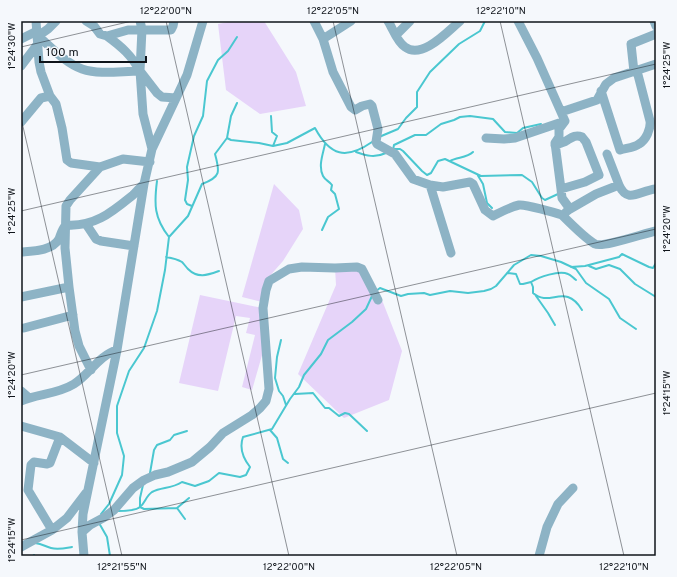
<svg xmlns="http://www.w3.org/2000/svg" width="677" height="577" font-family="Overpass,sans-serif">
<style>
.green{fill:#e6d4f9}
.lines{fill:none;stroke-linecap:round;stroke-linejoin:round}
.stream{stroke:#4ac7d0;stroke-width:2}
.minor{stroke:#8db3c5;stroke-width:9}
.ticks{fill:none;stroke:#0f141a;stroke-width:1;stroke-opacity:0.45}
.neatline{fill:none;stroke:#0f141a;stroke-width:1.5}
.ticks-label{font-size:10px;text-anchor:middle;fill:#0f141a}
</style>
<rect width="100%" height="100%" fill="#f5f8fc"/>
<path class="green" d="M233,21H264L296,72L306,106L260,114L226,90L218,24Z
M274,184L299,210L303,229L283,261L268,278L262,302L242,297Z
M361,265L376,297L380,295L402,351L389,400L344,418L298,374L336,285L335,268Z
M200,295L262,308L265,345L252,390L242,387L255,335L246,333L250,318L236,316L218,391L179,383Z"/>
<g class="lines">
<path class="stream" d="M271,116L272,132L277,136L273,146
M379,137L398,129L406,118L417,107V92L430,72L459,44L480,31L485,21
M227,138L231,116L237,103
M394,149H400L403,151L422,171L427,175L431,173L438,161L445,159L481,176L522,175L532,182L542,198L545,200L558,194
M393,150L394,145L415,135H426L441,124L454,120L460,117L470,116L493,119L505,132L517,133L523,128L541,124
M356,152C367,156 375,158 386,153
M450,161C457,157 467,158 473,152
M477,174L483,184L487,203L492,208
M157,181C154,204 154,218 169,237
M192,206L187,204L185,200L188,180L187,167L194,136L203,116L207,81L218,60L228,51L237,37
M322,230L328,217L339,209L335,194L331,190L332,185C329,181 325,180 323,176C318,166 323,154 325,144
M166,257C172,258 177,259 182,262C184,264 186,267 188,269C198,279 208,275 219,271
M589,266L596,269L609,265L620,269L635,284L656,297
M571,267L585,266L619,257L622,254L649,267L653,268L656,263
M507,273L516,274L520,284H523L531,282L533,287V293C550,308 565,282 582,310
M531,282C539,277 559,270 568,274C571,275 573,278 576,280
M376,291L380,288L401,296L408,294L424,293L430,295L450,291L468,293L484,291L491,289L496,286L514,265L531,255L541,256L561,262L576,269L586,283L609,299L620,318L636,329
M536,296L548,313L555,325
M281,340L277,357L275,378L279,391L283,396L286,405
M295,394L313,393L325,408H329L339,416L345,413L349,414L367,431
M270,430L277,438L283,459L288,463
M150,473L154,450L157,445L170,440L174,435L187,431
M143,485L140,498V507L144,509L177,508L185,519
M177,508L189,498
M118,511C124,511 135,511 140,507C145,503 146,496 152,492C162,487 171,489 182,482L195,486L209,481L219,473L240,477L246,475L250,467C243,458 239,448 243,437L272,429L290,399L299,387L304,375L321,354L328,340L352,322L366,309L372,296
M101,514L109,504L122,475L124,456L117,433V406L129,371L144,348L157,311L165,270L169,237L188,216L202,184C221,177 220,172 215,154L227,138L231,140L259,143L273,146L287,143L315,128C330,156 346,160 372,142
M99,523L107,537L110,556
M35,543C43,544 44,546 51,548C58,550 66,548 72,547
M33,556L34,555"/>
<path class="minor" d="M36,21L39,62L41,72L50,96L56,104L62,128L67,160L71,163L100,167
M56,21L48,29L38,36C51,47 65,63 82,69C100,75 121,71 140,71C131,55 122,47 107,36
M86,21L94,26L100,34L107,36L128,30H171L173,26L174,21
M140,21L142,29L140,71L157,93L162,97L176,98
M314,21L323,39L333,72L351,107L355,110L362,106L370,104L372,106L378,129L376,142L377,144L395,154L413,179L430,185L451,253
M388,21C393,29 397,42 405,47C422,60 448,31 460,21
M654,21L656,26
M396,35L410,21
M21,39L37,31
M323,39L351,21
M21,66L37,45
M140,71L143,114L152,149
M634,72L631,44L656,34
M601,91L620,150C626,148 634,148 639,144C646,140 651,129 650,121L637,71
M561,112L597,100L606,84L614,78L656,64
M21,122L41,98L50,96
M486,138L504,139L515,138L565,121L537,58L518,21
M555,145C558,144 563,143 566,141C571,138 575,134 582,137L586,142L599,175L585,182L561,189L555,143L559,137V129L565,121
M430,185L443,187L470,182L473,184L485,210L493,216C501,212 510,207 519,205C525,204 556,213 562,215C570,223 586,239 595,244C603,248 645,233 656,231
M619,185C628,205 640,190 656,189
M561,189L562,198L570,209L566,212
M570,209L596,194L619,185L607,154
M86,224L96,239L101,241L134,246
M21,252C33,251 52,251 59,239C61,234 62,229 66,225C95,227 112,212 133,195C137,191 140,187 144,184
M21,297L69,287
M24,328L73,315
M91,370L79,346L75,331L69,287L65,248L66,206L70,200L100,167L123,159L150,162
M21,391L29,398
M21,401C38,394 58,394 74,384C89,375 99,355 117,350
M21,426L60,437L94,463
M52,530L28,490L31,465L34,462L47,464L50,463L60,437
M82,532L90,525L103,518L114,510L133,488L144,480L155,475L168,472L192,462L210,447L223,433L252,415L260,408L266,401L269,389L263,308L266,290L269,281L289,269L302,267L335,268L357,267L362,269L378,300
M21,547L52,530L67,518L86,493
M84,556L82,532L83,514L117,350L144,184L152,149L187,75L203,21
M539,556L547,527L558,504L573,488"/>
</g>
<path class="ticks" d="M166,21L289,556M333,21L457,556M500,21L624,556M21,47L132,21M21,118L122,556M21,211L656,64M21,375L656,229M21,540L656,393"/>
<rect width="677" height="577" fill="none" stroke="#f5f8fc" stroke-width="44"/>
<path d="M40 56v6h106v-6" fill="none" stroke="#0f141a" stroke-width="2"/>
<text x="46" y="56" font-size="12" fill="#0f141a" stroke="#f5f8fc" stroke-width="3" paint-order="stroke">100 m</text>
<rect x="22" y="22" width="633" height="533" class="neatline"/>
<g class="ticks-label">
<text x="166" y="14">12°22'00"N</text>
<text x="333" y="14">12°22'05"N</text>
<text x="501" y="14">12°22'10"N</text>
<text transform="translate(11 46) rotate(-90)" y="4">1°24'30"W</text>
<text transform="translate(666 65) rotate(-90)" y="4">1°24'25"W</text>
<text transform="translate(11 211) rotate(-90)" y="4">1°24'25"W</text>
<text transform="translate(666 229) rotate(-90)" y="4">1°24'20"W</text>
<text transform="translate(11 375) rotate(-90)" y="4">1°24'20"W</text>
<text transform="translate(666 393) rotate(-90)" y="4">1°24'15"W</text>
<text transform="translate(11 540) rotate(-90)" y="4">1°24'15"W</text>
<text x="122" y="570">12°21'55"N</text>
<text x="289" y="570">12°22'00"N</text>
<text x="456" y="570">12°22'05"N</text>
<text x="624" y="570">12°22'10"N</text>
</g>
</svg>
